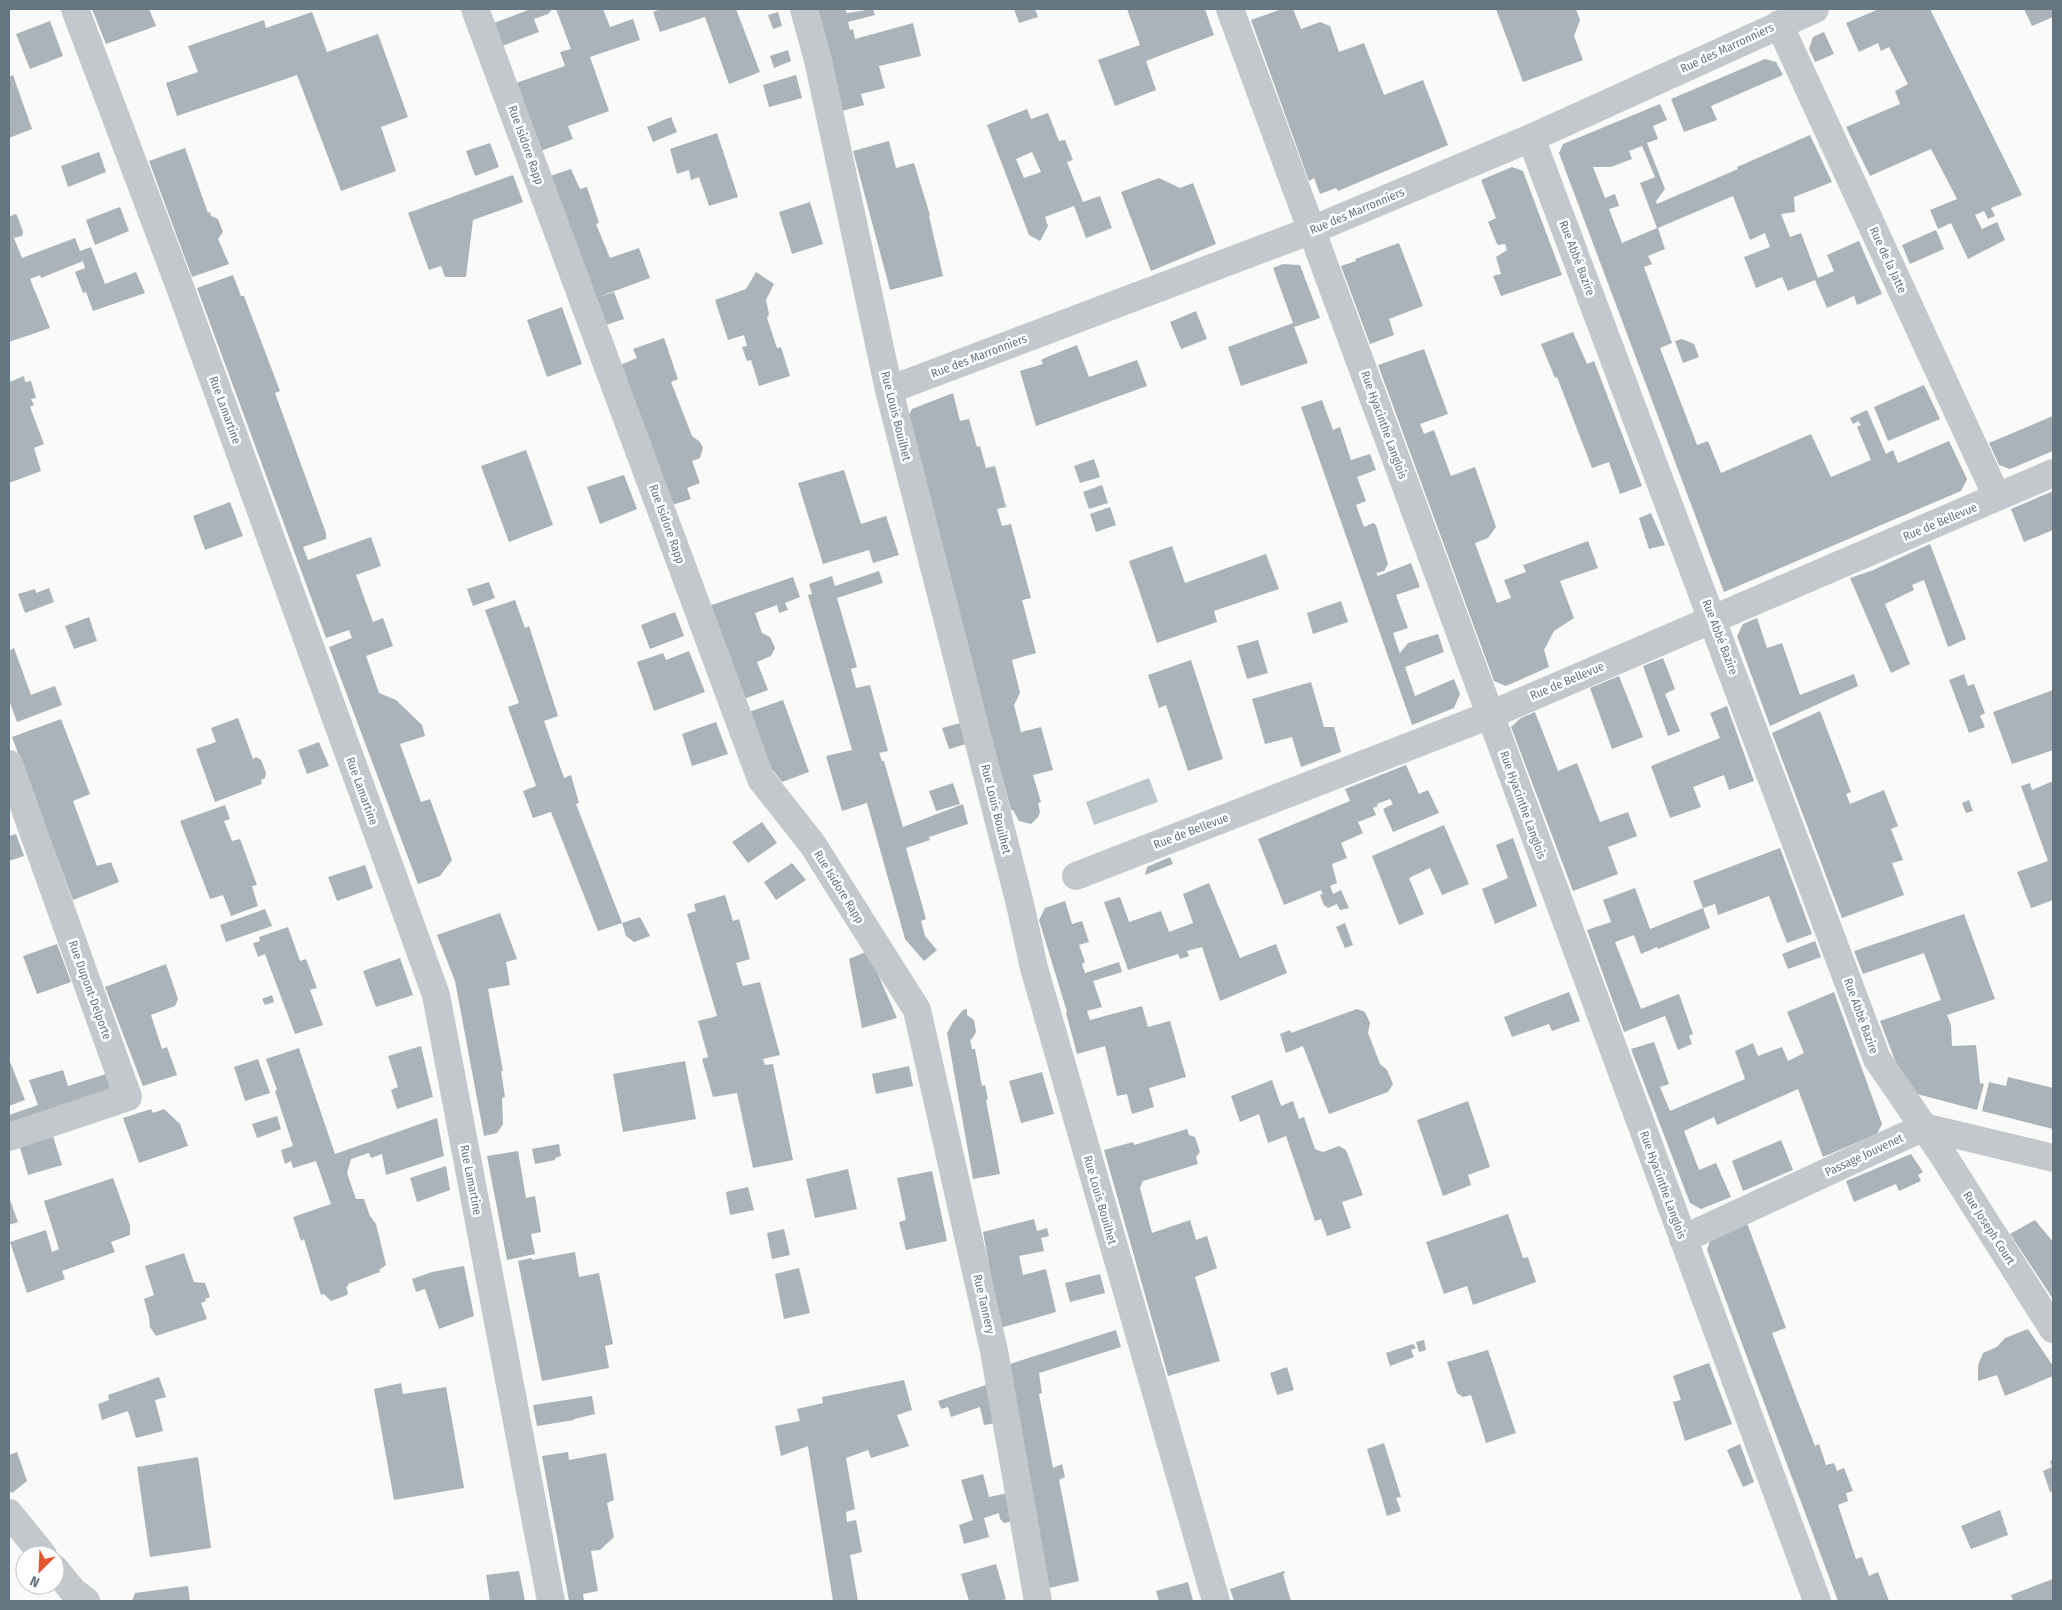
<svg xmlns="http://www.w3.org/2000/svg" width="2062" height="1610" font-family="'Fira Sans Condensed',sans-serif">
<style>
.water{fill:#bbc7cb}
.building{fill:#aab3b9;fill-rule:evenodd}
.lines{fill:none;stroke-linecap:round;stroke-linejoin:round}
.minor{stroke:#c3c8cc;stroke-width:28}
.labels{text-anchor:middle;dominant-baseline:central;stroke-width:5;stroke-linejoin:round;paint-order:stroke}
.street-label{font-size:12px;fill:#657683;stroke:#fff}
</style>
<rect width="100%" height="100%" fill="#fafaf8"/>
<path class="water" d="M1149,778L1158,802L1094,825L1086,802Z"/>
<path class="building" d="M92,9H149L156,26L106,44Z
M531,9H550L551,11L548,14L534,19L539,32L499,47L494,23Z
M556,9H603L610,27L633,19L640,40L590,57L609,111L568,126L573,139L538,152L513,84L565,66L560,52L571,49Z
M661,9H736L760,72L729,84L705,17L660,32L653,12Z
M815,9H845L847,13L873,9L875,15L848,22L850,30L853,29L855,39L913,23L921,56L879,66L885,88L861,94L864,105L842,111Z
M1014,9H1035L1038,17L1019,23Z
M1127,9H1205L1214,35L1146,61L1156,90L1115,106L1098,60L1140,45Z
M1282,9H1293L1301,29L1320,22L1330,26L1339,52L1364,43L1384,95L1423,80L1448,145L1338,191L1336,188L1320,194L1314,178L1309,181L1251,20Z
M1496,9H1576L1580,20L1574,36L1583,60L1523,82Z
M1879,9H1930L2022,195L1991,208L1995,216L1988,219L1984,211L1975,215L1982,229L1997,222L2005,240L1968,259L1951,223L1938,229L1930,210L1957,199L1931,149L1870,176L1846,127L1900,104L1895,91L1908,84L1889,47L1881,51L1878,43L1859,52L1846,23Z
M2024,9H2053V17L2032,26Z
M312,12L327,52L378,34L408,117L381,127L396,171L341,191L297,75L177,116L166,83L198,72L188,46L264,20L266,28Z
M778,12L782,26L773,29L768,15Z
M50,21L63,56L30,69L16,34Z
M1824,32L1834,54L1815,62L1809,49L1813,37Z
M788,50L791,61L774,68L770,56Z
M1765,59L1776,62L1783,75L1711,106L1717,120L1684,132L1671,99Z
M13,75L32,129L9,138V77Z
M796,75L802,98L769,107L763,85Z
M1660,104L1667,120L1653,126L1658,139L1647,143L1665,189L1656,201L1657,204L1738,169L1737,167L1810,135L1832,182L1794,197L1795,212L1781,214L1790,237L1801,233L1818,278L1834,271L1827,255L1859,241L1882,294L1857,305L1854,296L1827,308L1815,280L1788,291L1782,277L1756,288L1744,257L1770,247L1765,233L1750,240L1733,196L1658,228L1665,249L1648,256L1652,264L1644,267L1672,343L1660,348L1697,445L1708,441L1721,473L1811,434L1831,477L1871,460L1857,427L1861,425L1858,421L1853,424L1850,418L1867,410L1886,454L1893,450L1898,463L1949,441L1967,479L1961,491L1724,592L1559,153L1563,144ZM1642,146L1655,177L1640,183L1657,228L1622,243L1609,209L1619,206L1615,194L1605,198L1593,167H1611L1632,159L1629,151Z
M1027,109L1031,119L1048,113L1059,141L1065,140L1073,160L1067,162L1083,202L1100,196L1112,228L1086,238L1074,206L1045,217L1048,226L1040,241L1029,235L987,125ZM1032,152L1041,172L1024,178L1016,159Z
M671,117L677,132L653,142L647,127Z
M717,133L738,197L709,206L699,177L691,180L689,170L677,174L670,149Z
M889,141L896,168L914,163L930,215L929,216L943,276L890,290L853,151Z
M490,143L499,167L475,176L466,151Z
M185,148L208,213L210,212L211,216L218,219L223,232L218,239L229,264L192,277L149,161Z
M99,152L106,172L68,187L61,166Z
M1512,167L1523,171L1562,275L1501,296L1493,276L1501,274L1496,257L1507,250L1505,244L1499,245L1497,244L1488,222L1496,218L1481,180Z
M571,169L580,189L587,187L599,223L596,224L610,258L639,248L650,278L593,299L547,177Z
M513,175L523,202L473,220L466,277H445L441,266L429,270L408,213Z
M1159,178L1180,188L1193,183L1216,244L1151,271L1121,192Z
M810,202L823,244L792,254L779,212Z
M120,207L129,231L95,245L86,220Z
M15,214L17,215L23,232L22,236L14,238L22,258L75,238L80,251L91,247L105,284L136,272L145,293L93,311L86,292L83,293L75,272L85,268L83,261L41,278L40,275L30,279L50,328L9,342V217Z
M1936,230L1944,249L1910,264L1902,245Z
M1399,243L1423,306L1389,319L1394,335L1370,344L1341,266L1356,261L1355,259Z
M1283,264L1300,265L1320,318L1294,327L1308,363L1241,386L1228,347L1293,323L1273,268Z
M756,272L774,284L766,300L769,314L767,318L777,348L781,347L790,376L759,386L751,360L747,361L742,347L747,346L744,335L728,340L715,300L746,289Z
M233,275L241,296H244L280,391L275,393L326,533V539L303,547L308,560L371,537L381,566L356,575L373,622L383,618L393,646L366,656L379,693L396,700L422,725L425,736L400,744L421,802L430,799L452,860L440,876L418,884L329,647L352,638L349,630L326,638L197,288Z
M614,292L624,319L603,326L593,299Z
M562,307L582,364L547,377L527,320Z
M1196,311L1207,339L1181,349L1170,322Z
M1573,332L1587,364L1594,361L1642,486L1620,494L1609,462L1592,468L1557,377L1555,378L1541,344Z
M664,338L678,379L671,382L692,436L700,442L703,448L700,458L692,461L700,483L687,488L691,499L669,506L618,366L637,358L633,349Z
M1682,339L1694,344L1699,357L1683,363L1675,341Z
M1077,345L1089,377L1137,360L1147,386L1036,426L1020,371L1043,364L1041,360L1047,357Z
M1424,349L1448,414L1420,424L1424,434L1434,430L1451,476L1475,467L1496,527L1488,538L1475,543L1497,603L1511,598L1504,580L1526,572L1523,565L1588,541L1598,568L1560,581L1574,618L1554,631L1544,650L1549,667L1506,686L1494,681L1378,365Z
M24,376L25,382L31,381L36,398L31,399L34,405L30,407L44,444L34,448L41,471L9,483V382Z
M1924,385L1940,419L1888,441L1874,407Z
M953,393L960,421L969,419L977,447L980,446L986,468L995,466L1006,507L997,509L1002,526L1011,524L1031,598L1022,600L1036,653L1012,660L1020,693L1014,705L1021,732L1041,727L1053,770L1033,775L1041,802L1038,803L1040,812L1038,817L1031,824L1019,821L1013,810H1011L906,420L912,409Z
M1322,400L1333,430L1340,427L1351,460L1370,454L1376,470L1357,477L1366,501L1356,505L1364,527L1373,523L1376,525L1388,564L1384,571L1376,573L1378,576L1411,563L1420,587L1396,595L1408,628L1393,633L1399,651L1400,653L1408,643L1438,634L1444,652L1405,667L1415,696L1454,679L1460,694L1454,708L1412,725L1301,407Z
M2053,416V451L2010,469L1999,465L1989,443Z
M526,450L553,525L509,542L481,466Z
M1094,459L1100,477L1080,483L1074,466Z
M844,470L861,524L886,516L899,555L873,563L869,550L823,564L798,483Z
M624,475L637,509L600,524L587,487Z
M1102,485L1108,503L1089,509L1083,492Z
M2053,491V530L2024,542L2011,509Z
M230,502L243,536L205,550L193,516Z
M1110,507L1116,525L1096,532L1090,514Z
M1651,513L1665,545L1649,549L1639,518Z
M1930,544L1966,639L1948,647L1924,580L1912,585L1914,590L1885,604L1910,664L1891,673L1850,578L1871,571Z
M1172,546L1185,583L1266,554L1279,589L1214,611L1217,622L1157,643L1129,561Z
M879,571L883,583L837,598L857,667L851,669L856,688L870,685L888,751L879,753L882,761H884L903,827L963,804L968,824L929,837L930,840L906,848L926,919L921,921L925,936L937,950L924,961L905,939L867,803L842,811L826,756L852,750L808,595L812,594L809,584L832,576L835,586Z
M793,577L800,597L785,603L788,610L779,613L777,605L755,613L762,633L770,637L775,648L771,656L757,662L768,690L741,700L706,607Z
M489,582L495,598L473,606L467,589Z
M49,588L54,602L25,613L18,594L35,589L36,593Z
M515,600L525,628L529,626L558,716L544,721L564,778L571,775L579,803L576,804L622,923L598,931L551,812L533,818L523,791L536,786L508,707L519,703L485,610Z
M1341,601L1348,622L1313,634L1307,613Z
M675,612L684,636L650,649L641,625Z
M89,617L97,641L74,649L65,626Z
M1757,618L1767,648L1782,643L1800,695L1854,674L1858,686L1770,726L1737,636L1743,624Z
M1258,640L1268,673L1247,679L1237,646Z
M14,648L31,695L55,686L62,705L17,722L9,700V651Z
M689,651L705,692L654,711L637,662L663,653L666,660Z
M1663,658L1675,689L1665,694L1680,731L1668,736L1643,666Z
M1191,660L1223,759L1188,771L1166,705L1159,708L1148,675Z
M1964,674L1968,686L1974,684L1985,713L1980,716L1985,727L1969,733L1949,680Z
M1619,676L1643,737L1612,749L1590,688Z
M1311,682L1324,727H1334L1341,752L1301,767L1292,737L1265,744L1252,699Z
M2053,690V750L2012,764L1993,712Z
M783,700L809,772L782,782L761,755L746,713Z
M1727,706L1754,781L1729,790L1724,775L1693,787L1701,807L1670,818L1651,766L1720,738L1710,713Z
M1820,711L1851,792L1846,794L1850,804L1884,790L1898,826L1891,829L1903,860L1892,863L1904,895L1842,918L1772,733Z
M1535,712L1558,771L1577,763L1600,822L1628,812L1637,836L1608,847L1618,874L1573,891L1511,727L1521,718Z
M238,718L253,759L256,757L261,760L266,773L265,778L261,780L262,784L215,802L196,749L216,742L211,728Z
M61,719L90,794L73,801L97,866L111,862L119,882L73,900L12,737Z
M716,722L728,754L692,766L682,734Z
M964,722L970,743L949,749L942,728Z
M319,742L329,766L307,774L298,750Z
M1406,765L1419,794L1428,790L1439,813L1393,832L1383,809L1393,804L1390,799L1377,804L1378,806L1373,808L1376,815L1358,822L1363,833L1341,843L1347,858L1332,864L1337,883L1330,886L1333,894L1341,890L1349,908L1340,910L1337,904L1328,908L1324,905L1320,895L1323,894L1321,890L1284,905L1258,839L1350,801L1345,789Z
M2053,781V870H2052L2053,900L2031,908L2017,872L2048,861L2021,786L2030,783L2032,790Z
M953,783L960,804L936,811L929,791Z
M1969,800L1973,811L1966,813L1962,803Z
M225,805L230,819L224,821L232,841L240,839L257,885L252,886L258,906L231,916L223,895L210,899L180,821Z
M762,822L777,843L748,863L732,842Z
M1444,825L1469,884L1442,895L1430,868L1409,878L1424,914L1399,925L1372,856Z
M16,834L24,856L9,861V836Z
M1513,838L1537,906L1495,924L1482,889L1508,878L1496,845Z
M1780,848L1812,934L1787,943L1769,896L1718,915L1715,904L1703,908L1710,928L1658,949L1657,947L1641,954L1634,935L1615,942L1641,1009L1679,994L1693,1034L1689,1036L1692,1044L1678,1050L1665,1016L1624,1032L1587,930L1611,922L1603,900L1635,888L1650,929L1703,908L1693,881Z
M1170,857L1173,864L1145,875L1147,867Z
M792,863L806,880L776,900L764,882Z
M365,865L373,888L337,901L328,877Z
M1209,883L1240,958L1276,944L1287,973L1220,1001L1202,947L1187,951L1189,956L1180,959L1178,954L1128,970L1104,902L1120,897L1129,922L1161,911L1169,932L1193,923L1183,894Z
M725,895L733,921L739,919L750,959L736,963L743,986L760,982L780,1055L763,1059L765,1065L773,1064L793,1160L753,1168L737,1093L713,1097L702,1059L708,1057L698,1021L717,1016L687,914L696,911L694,904Z
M1065,901L1072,924L1082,921L1089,942L1079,945L1085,962L1082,964L1085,973L1119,962L1122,972L1093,981L1102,1007L1087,1011L1090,1020L1142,1006L1148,1027L1170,1021L1186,1077L1149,1088L1154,1107L1132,1114L1127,1094L1117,1096L1105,1046L1077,1054L1066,1013L1067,1012L1039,920L1045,908Z
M265,909L272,926L226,942L220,925Z
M500,913L517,959L506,962L510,985L488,989L503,1071H501L505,1097L502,1098L503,1124L497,1133L484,1136L455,981L437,935Z
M1964,914L1995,999L1947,1015L1951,1025L1952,1046L1976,1045L1980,1083L1984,1084L1977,1110L1917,1094L1896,1063L1880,1021L1941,1000L1924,953L1863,974L1854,951Z
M640,917L650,936L634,942L626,936L622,923Z
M1345,923L1353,945L1345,948L1336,927Z
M288,927L300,961L306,959L317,988L310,990L323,1025L295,1034L265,954L258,957L253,943L260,941L259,937Z
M1815,941L1821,957L1788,969L1782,954Z
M57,944L71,982L37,994L23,956Z
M868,951L897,1018L862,1028L849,959Z
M400,958L413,995L376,1007L363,971Z
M166,964L178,999L175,1006L151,1015L162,1049L167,1047L177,1075L143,1086L105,987Z
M1569,992L1580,1021L1552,1031L1549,1024L1512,1037L1504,1017Z
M1834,992L1882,1124L1877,1134L1823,1157L1798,1089L1717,1125L1714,1117L1684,1131L1699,1170L1716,1163L1731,1197L1701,1209L1690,1203L1631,1049L1654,1042L1669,1084L1660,1087L1670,1111L1745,1079L1735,1051L1753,1043L1758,1056L1782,1047L1788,1061L1804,1053L1787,1012Z
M272,995L274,1002L265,1005L262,999Z
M967,1009V1015L974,1020L976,1032L972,1039L970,1040L972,1049H975L982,1086L985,1085L988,1099L986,1100L1000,1174L973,1179L947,1033L953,1022L963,1010Z
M1357,1009L1365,1012L1370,1023L1368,1033L1380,1064L1387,1070L1393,1084L1388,1092L1329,1114L1303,1046L1286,1053L1280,1034L1290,1030L1291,1033Z
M421,1046L433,1097L397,1109L391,1090L398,1087L388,1056Z
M299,1048L335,1154L437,1118L444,1156L386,1175L382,1154L371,1158L369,1153L351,1159L347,1173L356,1199H364L370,1216L376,1224L386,1265L379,1270L380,1272L348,1284V1286L346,1287L348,1293L347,1295L331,1301L324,1294L321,1295L304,1239L301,1241L293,1217L331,1204L316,1161L293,1168L291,1161L285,1164L281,1150L293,1146L275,1091L277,1090L266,1059Z
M9,1059L25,1100L9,1106Z
M258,1059L270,1093L245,1101L234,1067Z
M685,1061L696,1119L623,1132L613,1074Z
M909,1066L913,1086L876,1094L872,1074Z
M63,1070L68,1086L106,1074L113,1096L9,1132V1115L38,1105L29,1080Z
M1042,1072L1054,1114L1021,1123L1009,1081Z
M2008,1077L2053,1088V1129L1982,1111L1989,1082L2006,1086Z
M1272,1080L1281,1106L1293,1101L1299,1119L1304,1117L1315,1149L1323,1152L1339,1146L1346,1150L1363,1195L1342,1202L1351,1228L1327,1236L1321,1219L1315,1221L1286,1136L1268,1143L1259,1114L1240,1122L1231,1096Z
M1468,1101L1490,1167L1468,1175L1471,1185L1443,1196L1417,1120Z
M151,1109L153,1113L164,1109L180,1124L188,1146L139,1163L123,1118Z
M277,1116L281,1129L257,1138L252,1124Z
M1187,1129L1189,1135L1195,1137L1200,1152L1196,1157L1198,1164L1143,1181L1140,1188L1152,1233L1190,1220L1196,1240L1207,1236L1217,1268L1195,1277L1220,1361L1168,1376L1104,1150L1133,1142L1134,1145Z
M52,1133L62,1165L28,1175L19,1144Z
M1781,1140L1793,1170L1743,1191L1732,1161Z
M559,1144L561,1156L555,1158V1160L535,1164L532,1149Z
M518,1151L526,1198L535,1196L541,1232L531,1234L535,1254L507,1260L487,1156Z
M1911,1154L1923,1172L1918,1175L1921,1181L1899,1191L1896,1184L1854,1202L1846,1181Z
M446,1166L450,1190L417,1202L410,1178Z
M848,1169L857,1209L815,1218L806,1179Z
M932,1171L947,1241L906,1250L899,1222L906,1220L897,1178Z
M113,1178L130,1225V1235L111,1242L115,1252L62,1271L65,1279L27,1293L10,1242L46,1230L52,1252L59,1249L44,1201Z
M748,1187L754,1210L730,1215L726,1192Z
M9,1197L18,1222L9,1225Z
M1508,1214L1523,1258L1528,1257L1536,1282L1473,1305L1467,1286L1444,1294L1426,1242Z
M1034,1219L1037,1231L1047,1228L1049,1236L1041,1238L1044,1251L1019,1256L1023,1275L1046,1269L1056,1312L1000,1328L983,1232Z
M2035,1220L2053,1242V1299L2010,1234Z
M1747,1223L1786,1328L1772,1333L1798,1402L1815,1446L1819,1444L1826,1465L1834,1463L1837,1471L1844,1468L1853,1491L1846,1493L1848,1501L1838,1505L1856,1559L1862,1557L1869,1576L1878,1572L1889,1601H1838L1707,1250L1711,1238Z
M784,1229L790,1255L772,1259L767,1233Z
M575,1252L579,1277L599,1273L613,1344L605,1346L609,1368L542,1381L518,1261L532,1258V1260Z
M184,1253L194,1282L205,1283L210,1297L205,1299L206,1301L201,1303L207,1319L156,1336L150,1327L149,1317L144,1299L154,1295L145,1266Z
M464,1266L474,1316L439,1329L425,1289L416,1292L412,1279L432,1272Z
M799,1268L810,1313L784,1319L775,1274Z
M1100,1274L1105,1293L1070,1302L1065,1283Z
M2028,1329L2053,1366V1376L2005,1396L1997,1375L1978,1381V1365L1983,1353L1997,1347L2005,1338Z
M1116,1330L1121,1347L1039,1373L1042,1393L1039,1394L1053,1468L1062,1464L1065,1477L1059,1480L1079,1581L1049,1588L1007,1365Z
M1424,1340L1426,1350L1419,1352L1416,1342Z
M1413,1344L1416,1348L1411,1350L1414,1357L1390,1366L1386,1353Z
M1488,1350L1516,1433L1486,1443L1471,1395L1463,1397L1457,1393L1447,1362Z
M1709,1363L1732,1424L1685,1441L1673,1402L1681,1400L1673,1376Z
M1287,1367L1294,1390L1277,1395L1270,1373Z
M159,1377L166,1397L155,1400L163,1431L136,1438L128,1411L102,1420L98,1404L109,1400L108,1395Z
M904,1380L912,1410L897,1415L909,1446L871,1458L868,1450L846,1458L855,1509L846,1512L847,1522L856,1520L862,1552L850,1555L858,1601H833L808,1446L781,1456L775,1426L800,1421L797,1409L823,1403L822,1397Z
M401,1383L403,1394L446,1387L464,1488L394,1500L374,1389Z
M989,1384L996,1423L984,1425L980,1407L951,1417L948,1407L941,1409L938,1401Z
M592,1396L595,1414L574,1419V1420L537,1426L533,1405Z
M1384,1443L1401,1497L1396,1498L1401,1511L1387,1516L1367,1449Z
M1740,1444L1754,1482L1743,1487L1727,1450Z
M17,1452L27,1481L12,1493L9,1490V1455Z
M568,1452L569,1460L606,1453L614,1500L607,1503L614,1537L600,1550L591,1551L598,1591L583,1594L584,1601H569L542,1456Z
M198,1457L211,1548L150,1557L137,1467Z
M2053,1460V1491L2050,1492L2043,1471L2052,1467L2050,1461Z
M983,1474L989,1497L1008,1493L1013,1521L1004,1523L1000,1519L999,1513L984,1518L989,1537L964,1544L959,1525L973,1520L961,1480Z
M2000,1510L2008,1535L1971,1549L1961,1526Z
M996,1564L1006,1599L999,1601H969L961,1574Z
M519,1571L525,1601H490L486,1575Z
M1284,1571L1285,1573L1283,1574L1291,1601H1234L1230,1589Z
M2053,1579V1601H2013L2011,1595Z
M1188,1582L1193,1601H1159L1156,1591Z
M188,1586L190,1601H132L135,1593Z"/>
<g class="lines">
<path class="minor" d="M75,9L181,290L436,995L551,1601
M475,9L761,779L813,845L917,1010L994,1351L1038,1601
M804,9L818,60L889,390L1020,904L1034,968L1216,1601
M1230,9L1817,1601
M1779,24L1997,497
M1531,138L1877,1059L1941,1152L2053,1329
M889,390L1312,230L1531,138L1815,9
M9,764L128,1097L9,1137
M1076,876L1490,715L2053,473
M1683,1239L1924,1127L2053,1158
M9,1513L43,1555
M55,1569L73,1591L86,1601"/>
</g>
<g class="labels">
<g class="street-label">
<text transform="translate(1727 48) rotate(-25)">Rue des Marronniers</text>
<text transform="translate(526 145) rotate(70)">Rue Isidore Rapp</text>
<text transform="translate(1357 211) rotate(-23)">Rue des Marronniers</text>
<text transform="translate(1577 258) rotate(69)">Rue Abbé Bazire</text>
<text transform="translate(1888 260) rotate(65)">Rue de la Jatte</text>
<text transform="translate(979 356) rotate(-21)">Rue des Marronniers</text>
<text transform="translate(225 410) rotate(70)">Rue Lamartine</text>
<text transform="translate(896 416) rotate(76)">Rue Louis Bouilhet</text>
<text transform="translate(1384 425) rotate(70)">Rue Hyacinthe Langlois</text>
<text transform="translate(1940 522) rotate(-23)">Rue de Bellevue</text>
<text transform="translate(667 524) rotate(70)">Rue Isidore Rapp</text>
<text transform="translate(1720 637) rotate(69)">Rue Abbé Bazire</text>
<text transform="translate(1567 681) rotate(-23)">Rue de Bellevue</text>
<text transform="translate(362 791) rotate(70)">Rue Lamartine</text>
<text transform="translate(1523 805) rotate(70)">Rue Hyacinthe Langlois</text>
<text transform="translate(996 809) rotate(76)">Rue Louis Bouilhet</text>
<text transform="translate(1191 831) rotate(-21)">Rue de Bellevue</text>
<text transform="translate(839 887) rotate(58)">Rue Isidore Rapp</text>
<text transform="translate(90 990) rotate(70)">Rue Dupont-Delporte</text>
<text transform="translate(1861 1016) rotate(70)">Rue Abbé Bazire</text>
<text transform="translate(1864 1155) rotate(-25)">Passage Jouvenet</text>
<text transform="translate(471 1180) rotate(79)">Rue Lamartine</text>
<text transform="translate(1663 1185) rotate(70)">Rue Hyacinthe Langlois</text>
<text transform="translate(1100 1200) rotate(74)">Rue Louis Bouilhet</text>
<text transform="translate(1989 1228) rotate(57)">Rue Joseph Court</text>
<text transform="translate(984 1304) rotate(77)">Rue Tannery</text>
</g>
</g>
<rect width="2062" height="1610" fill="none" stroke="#657683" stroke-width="20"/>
<g transform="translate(40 1570) rotate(204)"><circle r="24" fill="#ffffff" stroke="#c1c8cd"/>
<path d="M0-4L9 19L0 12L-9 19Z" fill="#e4572e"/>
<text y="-8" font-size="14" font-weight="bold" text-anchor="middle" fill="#657683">N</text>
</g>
</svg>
